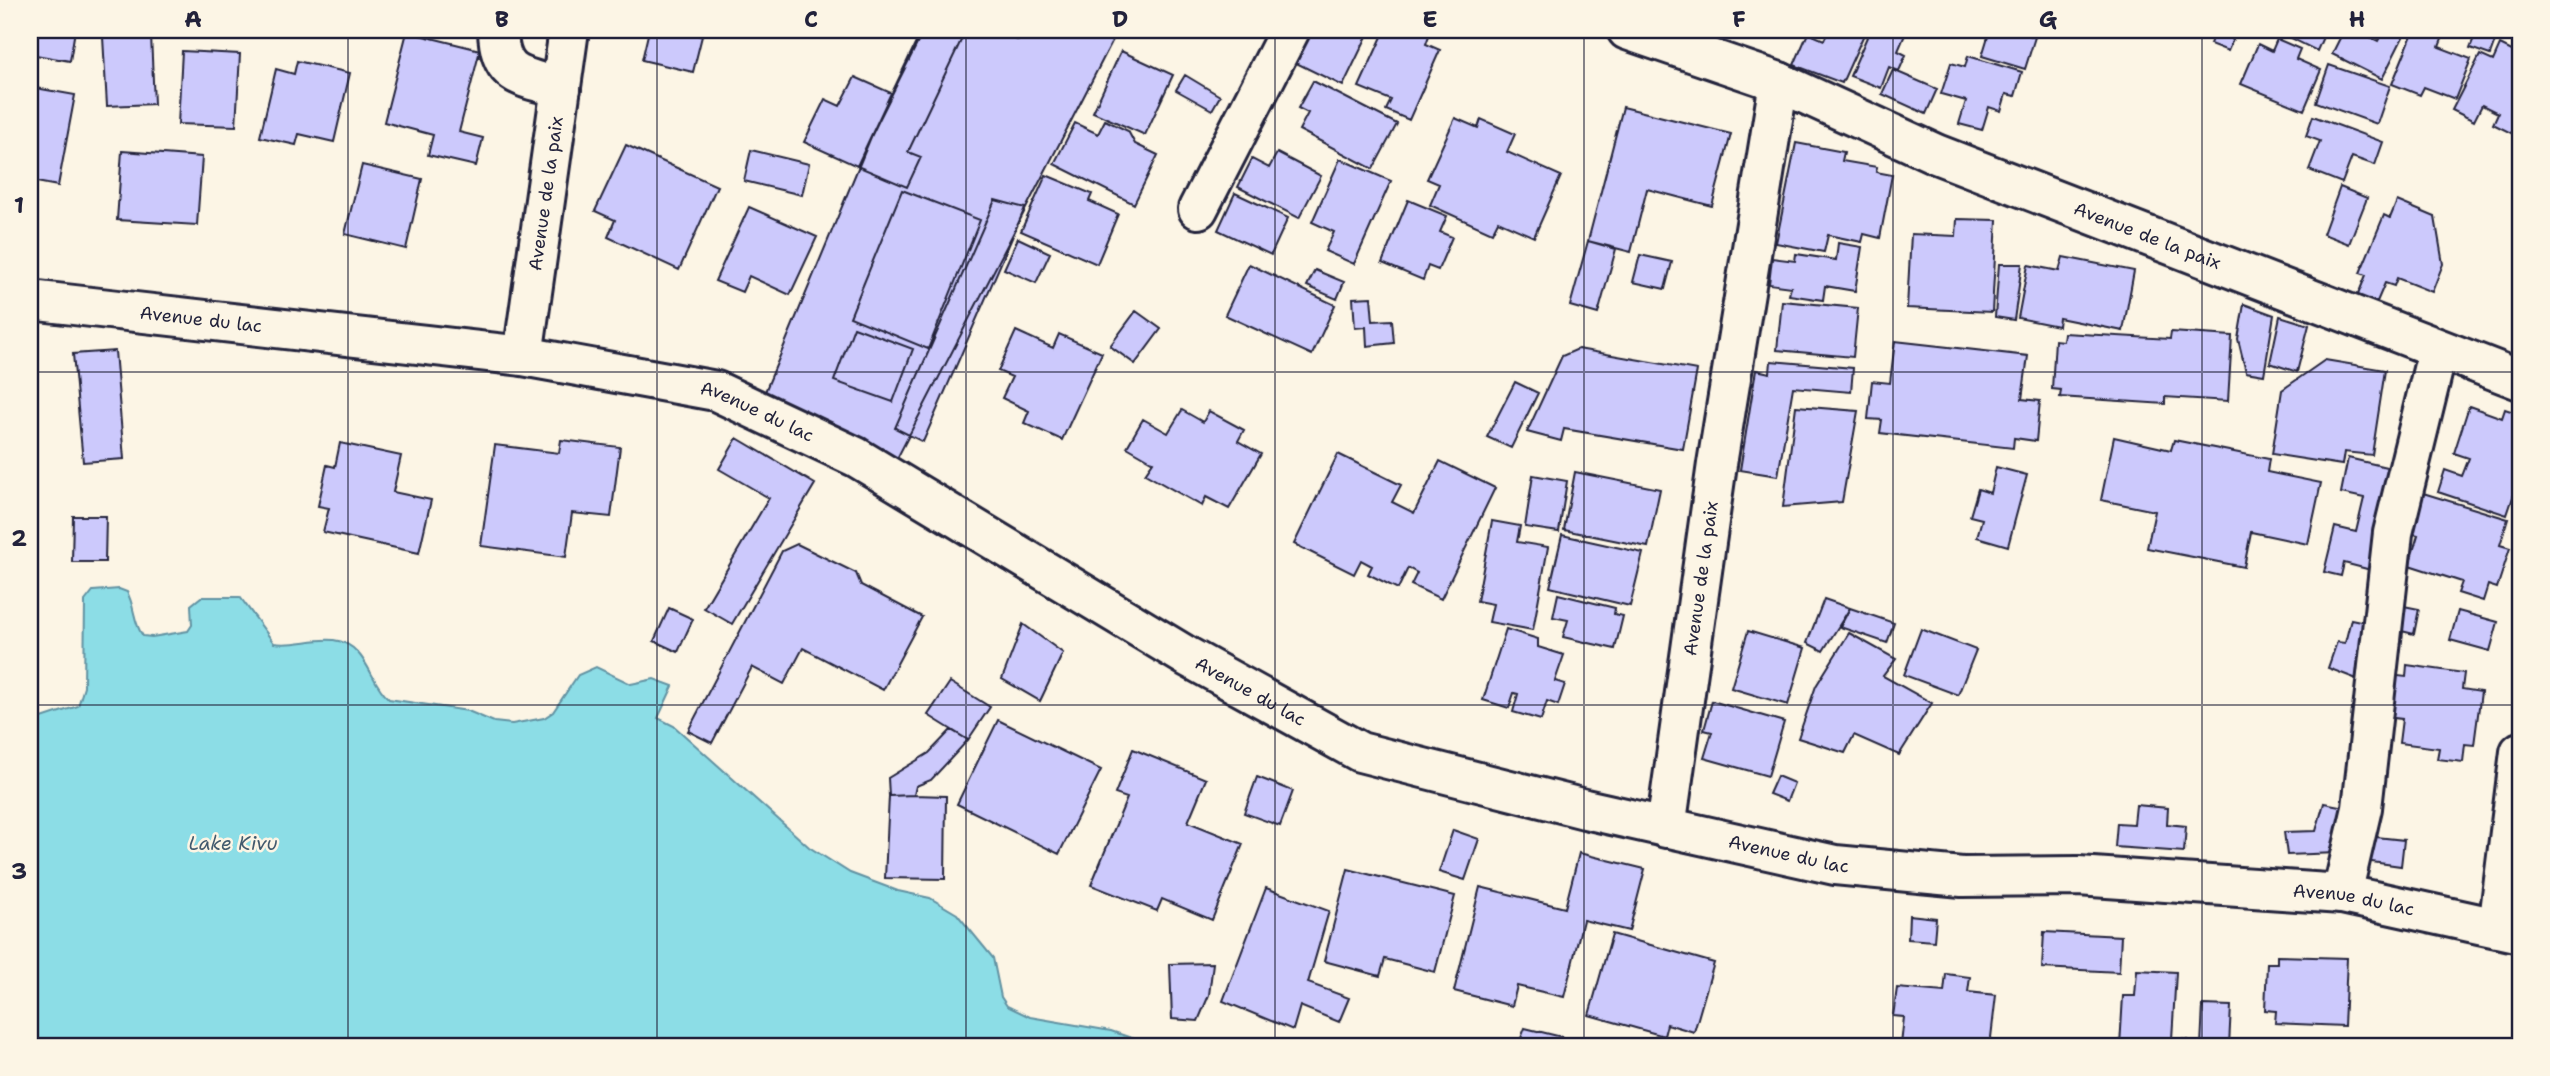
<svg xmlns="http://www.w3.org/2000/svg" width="2550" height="1076" font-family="'Shantell Sans',sans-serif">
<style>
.water{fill:#8cdde6;stroke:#6292a2;stroke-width:2}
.building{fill:#ccc9fc;stroke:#22223b;stroke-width:2}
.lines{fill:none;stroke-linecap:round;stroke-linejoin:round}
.minor-casing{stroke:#22223b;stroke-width:44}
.major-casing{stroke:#22223b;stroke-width:44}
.minor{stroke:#fcf5e5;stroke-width:38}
.major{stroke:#fcf5e5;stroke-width:38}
.grid{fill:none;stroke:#22223b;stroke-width:2;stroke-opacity:0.55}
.labels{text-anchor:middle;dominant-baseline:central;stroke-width:5;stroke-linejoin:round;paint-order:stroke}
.street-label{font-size:18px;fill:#22223b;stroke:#fcf5e5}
.water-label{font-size:19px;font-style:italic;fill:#425a6e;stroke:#fcf5e5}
.neatline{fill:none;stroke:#22223b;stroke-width:2.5}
.grid-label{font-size:23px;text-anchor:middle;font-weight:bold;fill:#22223b}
</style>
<rect width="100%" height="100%" fill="#fcf5e5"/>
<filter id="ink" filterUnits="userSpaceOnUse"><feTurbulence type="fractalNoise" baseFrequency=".0143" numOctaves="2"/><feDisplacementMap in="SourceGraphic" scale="14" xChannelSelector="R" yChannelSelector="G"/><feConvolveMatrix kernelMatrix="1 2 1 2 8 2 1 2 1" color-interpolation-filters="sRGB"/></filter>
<g filter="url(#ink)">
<path class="water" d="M119,589L127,592C135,606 133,623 143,636L152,637L188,631L192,625L191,605L201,597H240L274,643C302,648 336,627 358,653C371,667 374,686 389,699L468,711L494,722L512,724L544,718L553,712L578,675L596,667L631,684L654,679L673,686L658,718L674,726L809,847L850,873L898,891L930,898L957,914L993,958L1001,997L1007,1006L1030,1017L1111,1031L1155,1046H30V715L42,718L78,706L84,687L85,601L93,591Z"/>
<path class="building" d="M30,30H75L70,61L30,54Z
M198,30H247L246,38L198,37Z
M649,30H674L702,36L693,72L642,60Z
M922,30H966L908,152L921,157L907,187L857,166Z
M924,30H1118L888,476L757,411L873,132Z
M1005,30H1048L1017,40L1006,35Z
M1297,30H1370L1343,86L1284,57Z
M1385,30H1431L1426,44L1440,50L1409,120L1386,110L1391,100L1359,87Z
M1829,30H1866L1842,83L1794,65L1808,33L1824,40Z
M1870,30H1907L1898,51L1906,55L1899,71L1889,67L1881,88L1850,76Z
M1990,30H2013L2035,37L2025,69L1982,56Z
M2215,30H2237L2228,51L2210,44Z
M2275,30H2326L2317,51Z
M2344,30H2356L2378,41L2384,30L2403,37L2382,79L2332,54Z
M2414,30H2434L2444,34L2439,47L2471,59L2455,99L2424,87L2420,95L2392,84Z
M2477,30H2499L2490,55L2470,48Z
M407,32L480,50L459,132L483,138L476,166L428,155L433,135L384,122Z
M151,35L154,104L107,106L103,37Z
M2277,39L2300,49L2296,59L2321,70L2304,110L2241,84L2258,44L2272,51Z
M2500,45L2520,55V125L2515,135L2493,124L2498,113L2482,105L2474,121L2452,110L2480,55L2493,61Z
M182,51L240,54L236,126L178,124Z
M1121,51L1173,75L1145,135L1093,112Z
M1968,56L2022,72L2015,96L2006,94L2001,111L1989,107L1982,130L1959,124L1966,101L1941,94L1951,63L1965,67Z
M297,61L350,73L334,142L299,134L296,145L260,137L276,69L294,74Z
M2329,65L2390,86L2377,124L2316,102Z
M1893,70L1937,89L1926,114L1882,94Z
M1185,75L1220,96L1212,110L1176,90Z
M855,77L891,93L857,166L804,142L825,99L840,106Z
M1313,81L1397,124L1373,169L1299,130L1308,113L1298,108Z
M30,87L75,95L58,186L31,181L38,143L30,142Z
M1623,107L1731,134L1712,206L1647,189L1631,252L1588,241Z
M2313,116L2383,142L2375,165L2352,157L2342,183L2309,170L2320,141L2306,136Z
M1455,118L1478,128L1481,119L1515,134L1507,152L1561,176L1534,237L1498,221L1492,233L1430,205L1439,184L1427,179Z
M1105,120L1128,131L1135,144L1158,155L1134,204L1054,164L1075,123L1098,134Z
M1796,143L1844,152L1842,161L1877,167L1876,172L1892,175L1880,238L1864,234L1862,242L1828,235L1824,252L1776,243Z
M626,145L717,186L679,270L608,237L615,220L595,211Z
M751,150L809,164L802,195L744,181Z
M122,151L202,157L197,225L117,220Z
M1277,153L1321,176L1299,218L1238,187L1252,159L1269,168Z
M1340,159L1391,181L1354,264L1325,251L1334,232L1312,222Z
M362,165L422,179L406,249L345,234Z
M1046,175L1092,194L1089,201L1118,214L1097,264L1021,231Z
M2340,187L2367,198L2349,244L2323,234Z
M902,190L980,220L928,349L850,317Z
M1235,193L1288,218L1271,255L1218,230Z
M995,200L1025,208L923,442L895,428Z
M1408,200L1447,216L1440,232L1452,237L1438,270L1428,266L1423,280L1382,263Z
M2397,201L2435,217L2443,264L2432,292L2397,278L2394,286L2385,283L2376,304L2357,297L2366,275L2360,273L2384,215L2390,218Z
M749,207L817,237L790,295L749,276L742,292L715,281Z
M1957,219L1997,220L1992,312L1907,308L1911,234L1956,236Z
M1018,238L1050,253L1036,283L1004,269Z
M1588,241L1616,249L1598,314L1570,306Z
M1838,243L1862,247L1855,291L1825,286L1823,300L1789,295L1791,287L1769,284L1772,258L1795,261L1796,254L1836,260Z
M1640,255L1672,262L1665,289L1633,282Z
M2063,257L2134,271L2123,331L2059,318L2058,326L2018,318L2028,265L2059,271Z
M1249,264L1335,305L1312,355L1225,315Z
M1999,264H2022L2014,320L1995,317Z
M1315,270L1344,282L1337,299L1307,286Z
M1371,297L1373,321L1392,320L1394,343L1367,346L1366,327L1355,328L1353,298Z
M1782,301L1858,308L1853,357L1777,350Z
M2244,304L2274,315L2264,375L2246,372L2238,339Z
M1136,311L1161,329L1135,364L1110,346Z
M2280,316L2309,325L2297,372L2270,363Z
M854,327L913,349L893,402L834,381Z
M1016,331L1053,348L1059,334L1102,353L1062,440L1024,423L1029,411L1002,398L1012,377L998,371Z
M2171,332L2232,336L2228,401L2165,397V404L2060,397L2061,390L2052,389L2055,340L2063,341L2064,333L2170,339Z
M1895,341L2028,356L2022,399L2040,401L2036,441L2014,438L2013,448L1880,433L1882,420L1868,419L1872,381L1890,383Z
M1578,349L1697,370L1683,449L1564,429L1561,441L1527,432L1562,356Z
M115,351L124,459L83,462L73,354Z
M2325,360L2385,370L2372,455L2344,452L2342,465L2272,454L2282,390Z
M1771,361L1853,368L1851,392L1793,387L1778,476L1740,470L1756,370L1770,373Z
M1515,382L1538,393L1511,448L1487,437Z
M1796,406L1858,411L1842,502L1783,507Z
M2469,406L2502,418L2505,409L2520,414V476L2507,515L2438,492L2445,470L2462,476L2469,458L2454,453Z
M1182,410L1203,422L1209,411L1244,430L1238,441L1261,454L1229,509L1206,497L1202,506L1145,474L1153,462L1127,447L1143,419L1168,433Z
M2114,437L2171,450L2174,440L2269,459L2267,472L2321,483L2308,544L2251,532L2244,567L2147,548L2155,511L2101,500Z
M737,438L815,484L732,624L704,608L769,498L719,469Z
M561,440L620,447L611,517L572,513L566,557L481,546L495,445L559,453Z
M340,443L401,456L393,492L431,500L419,553L323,532L329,508L318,506L327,465L335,467Z
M1338,454L1401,485L1392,502L1414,513L1440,461L1495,488L1441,599L1411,585L1417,573L1408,568L1398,589L1368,574L1372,566L1361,560L1354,574L1294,544Z
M2348,458L2395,469L2371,570L2344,563L2341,576L2324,572L2335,527L2356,532L2364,498L2341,493Z
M1996,467L2027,475L2008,546L1977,537L1982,519L1970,516L1978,489L1990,493Z
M1575,472L1660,489L1648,547L1564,530Z
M1533,475L1567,481L1559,532L1525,527Z
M2423,493L2508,519L2500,545L2510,548L2497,588L2488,585L2483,601L2458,593L2462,582L2409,565L2418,535L2410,533Z
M73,516H106L105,562H72Z
M1492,521L1520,526L1517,542L1548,547L1533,630L1489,622L1493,604L1477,601Z
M1562,535L1643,553L1630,606L1550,587Z
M797,544L856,573L861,585L922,617L883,690L803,648L784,684L752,667L712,743L688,731L782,551Z
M1558,594L1615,608L1614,614L1623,616L1615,649L1563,637L1568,620L1553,617Z
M1824,599L1850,608L1823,651L1807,643Z
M2394,604L2419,609L2414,634L2389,628Z
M669,608L693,619L678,652L654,641Z
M1850,608L1894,623L1887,643L1840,627Z
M2458,611L2498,622L2490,651L2450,640Z
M2351,619L2370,623L2362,681L2328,668L2337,642L2345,643Z
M1023,624L1063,653L1040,701L1002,679Z
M1506,629L1538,639V647L1564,655L1555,681L1565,684L1558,705L1547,701L1541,720L1513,712L1518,694L1514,693L1509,708L1483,700Z
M1921,629L1976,650L1958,695L1904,675Z
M1748,631L1805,648L1788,705L1731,688Z
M1849,633L1896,659L1883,676L1932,703L1899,755L1854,735L1845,753L1798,738L1816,686Z
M2407,665L2464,673L2462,689L2481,692L2474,745L2465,744L2463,762L2437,759L2439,748L2399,743L2402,719L2385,717L2390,675L2406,677Z
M950,682L990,707L968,740L928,715Z
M1712,701L1784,722L1768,776L1704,758L1712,732L1704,730Z
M998,720L1101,770L1059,854L957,804Z
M951,730L968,740L931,780L916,786L914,795L889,796L888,778L929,753Z
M1133,749L1206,779L1188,822L1243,844L1212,920L1162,899L1157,911L1091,885L1127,798L1115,794Z
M1777,776L1794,783L1787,801L1769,794Z
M1257,777L1293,791L1280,826L1244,813Z
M914,795L946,796L945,879L885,878L889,796Z
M2324,803L2345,807L2337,853L2287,855L2284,832L2316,831Z
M2136,805L2168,808L2167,824L2186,826L2184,852L2115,847L2117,823L2134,824Z
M1453,830L1479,839L1465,880L1439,872Z
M2367,836L2404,840L2401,866L2364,861Z
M1579,853L1645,869L1629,931L1583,920L1564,997L1517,986L1512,1006L1454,991L1480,887L1565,908Z
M1348,869L1455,896L1435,972L1385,959L1380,976L1324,961Z
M1266,888L1329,911L1308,983L1349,998L1339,1022L1300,1006L1293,1030L1223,1001Z
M1909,915L1936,918L1934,941L1908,939Z
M2044,932L2121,936L2119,972L2042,968Z
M1612,934L1714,963L1694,1032L1667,1024L1664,1036L1589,1015Z
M2277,956L2347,958L2344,1026L2275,1023L2276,1011L2265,1010L2267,963H2277Z
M1213,963L1209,995L1198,1021L1172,1019L1170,964Z
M2137,970L2176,972L2172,1039L2188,1040V1046H2120L2123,996H2135Z
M1946,974L1970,977L1968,992L1996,995L1990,1046L1901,1045L1904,1017L1893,1016L1897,988L1944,992Z
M2203,1005L2231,1006L2229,1046H2201Z
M1525,1028L1562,1037V1046H1518Z"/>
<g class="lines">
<defs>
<g id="minor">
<path d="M498,30C499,78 521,76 561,88"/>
<path id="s1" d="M1627,30L1779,82L1936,154L2520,380"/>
<path d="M1198,209L1290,30"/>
<path id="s2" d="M523,356L569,30"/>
<path id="s3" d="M1666,828L1717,464L1779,82"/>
<path d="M2342,894L2362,808L2393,533L2438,349"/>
<path d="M2498,928L2520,752"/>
</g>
<g id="major">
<path id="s4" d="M30,300L523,356L716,391L856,457L1188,657L1360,752L1585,809L1835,865L1962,877L2078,876L2342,894L2520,933"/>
</g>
</defs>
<use href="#minor" class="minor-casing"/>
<use href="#major" class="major-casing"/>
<use href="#minor" class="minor"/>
<use href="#major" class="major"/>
</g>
</g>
<path class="grid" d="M348,30V1046M657,30V1046M966,30V1046M1275,30V1046M1584,30V1046M1893,30V1046M2202,30V1046M30,372H2520M30,705H2520"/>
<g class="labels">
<g class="street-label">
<text stroke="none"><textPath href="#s2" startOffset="164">Avenue de la paix</textPath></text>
<text stroke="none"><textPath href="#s1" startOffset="560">Avenue de la paix</textPath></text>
<text stroke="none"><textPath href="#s4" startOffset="172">Avenue du lac</textPath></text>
<text stroke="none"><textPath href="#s4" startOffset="738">Avenue du lac</textPath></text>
<text stroke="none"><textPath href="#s3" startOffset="252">Avenue de la paix</textPath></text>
<text stroke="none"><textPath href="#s4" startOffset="1306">Avenue du lac</textPath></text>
<text stroke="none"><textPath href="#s4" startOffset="1872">Avenue du lac</textPath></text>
<text stroke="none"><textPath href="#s4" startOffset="2440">Avenue du lac</textPath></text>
</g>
<g class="water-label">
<text x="233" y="843">Lake Kivu</text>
</g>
</g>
<rect width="2550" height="1076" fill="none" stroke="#fcf5e5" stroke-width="77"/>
<rect x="38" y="38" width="2474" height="1000" class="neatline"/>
<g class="grid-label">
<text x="193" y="27">A</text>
<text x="502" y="27">B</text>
<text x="811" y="27">C</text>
<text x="1120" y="27">D</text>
<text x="1430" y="27">E</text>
<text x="1739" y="27">F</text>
<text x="2048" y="27">G</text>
<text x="2357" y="27">H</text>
<text x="19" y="213">1</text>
<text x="19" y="546">2</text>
<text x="19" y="879">3</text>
</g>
</svg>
